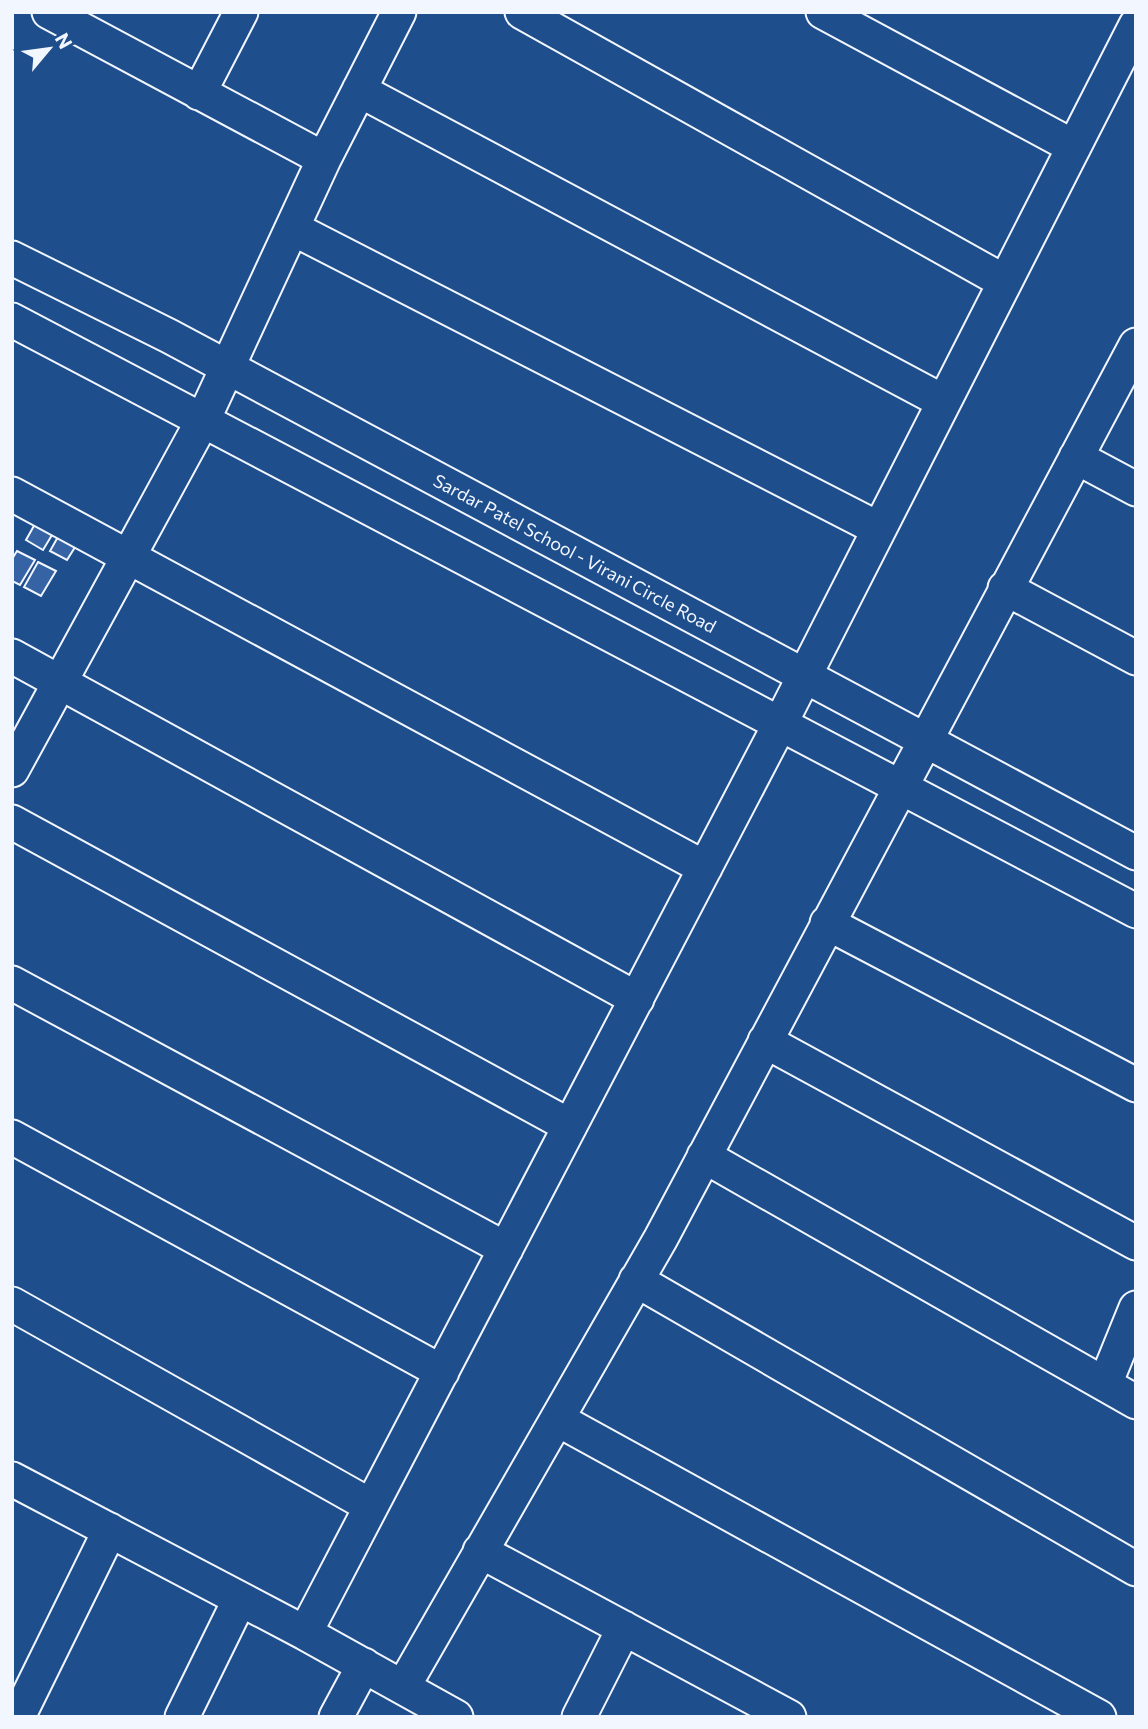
<svg xmlns="http://www.w3.org/2000/svg" width="1148" height="1729" font-family="Commissioner,sans-serif">
<style>
.building{fill:#3563a3;stroke:#f2f6ff;stroke-width:2}
.lines{fill:none;stroke-linecap:round;stroke-linejoin:round}
.minor-casing{stroke:#f2f6ff;stroke-width:37}
.minor{stroke:#1f4e8c;stroke-width:33}
.labels{text-anchor:middle;dominant-baseline:central;stroke-width:5;stroke-linejoin:round;paint-order:stroke}
.street-label{font-size:18px;fill:#f2f6ff;stroke:#1f4e8c}
</style>
<rect width="100%" height="100%" fill="#1f4e8c"/>
<path class="building" d="M40,515L58,525L43,550L26,540Z
M64,526L82,536L67,560L50,551Z
M17,551L35,560L20,585L12,581V559Z
M38,562L56,571L41,596L24,587Z"/>
<g class="lines">
<defs>
<path id="minor" d="M49,12L324,159L399,12
M522,12L1005,282
M823,12L1074,147
M359,90L944,402
M199,93L241,12
M292,228L879,529
M12,258L169,336L1136,853
M12,320L1136,911
M1076,457L1136,489
M12,494L705,868
M1005,588L1136,658
M12,656L637,999
M12,770L203,420L324,159
M12,822L570,1126
M827,923L1136,1085
M12,983L506,1249
M765,1041L1136,1243
M12,1137L442,1372
M704,1156L1136,1402
M636,1280L1136,1569
M12,1304L371,1506
M1105,1384L1136,1308
M557,1419L1099,1717
M12,1479L305,1633L456,1717
M480,1551L789,1717
M305,1633L780,724L1136,25
M403,1687L661,1238L1136,345
M18,1717L110,1530
M182,1717L240,1599
M336,1717L364,1665
M579,1717L624,1628"/>
</defs>
<use href="#minor" class="minor-casing"/>
<use href="#minor" class="minor"/>
</g>
<g class="labels">
<g class="street-label">
<text transform="translate(575 553) rotate(28)">Sardar Patel School - Virani Circle Road</text>
</g>
</g>
<rect width="1148" height="1729" fill="none" stroke="#f2f6ff" stroke-width="28"/>
<g transform="translate(49 49) rotate(61)" stroke="#1f4e8c" stroke-width="5" paint-order="stroke">
<path d="M0-5L12 26L0 18L-12 26Z" fill="#f2f6ff"/>
<text y="-10" font-size="19" font-weight="bold" text-anchor="middle" fill="#f2f6ff">N</text>
</g>
</svg>
